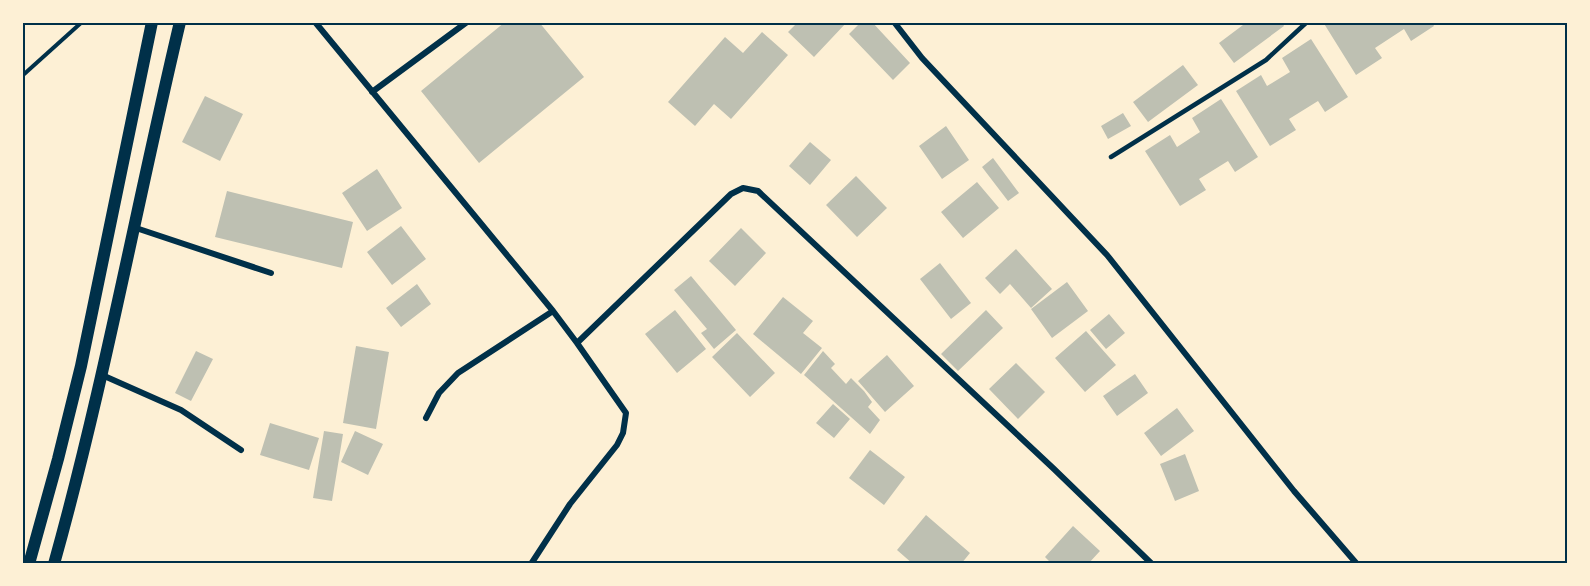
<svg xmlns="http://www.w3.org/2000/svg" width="1590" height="586" font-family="'Titillium Web',sans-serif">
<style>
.building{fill:#bec0b2}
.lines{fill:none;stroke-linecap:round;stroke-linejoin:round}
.path{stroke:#003049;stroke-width:4}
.service{stroke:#003049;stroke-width:4.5}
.minor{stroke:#003049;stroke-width:6}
.secondary{stroke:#003049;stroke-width:12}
.neatline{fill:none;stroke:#003049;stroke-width:2}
</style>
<rect width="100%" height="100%" fill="#fdf0d5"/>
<path class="building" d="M505,22H539L584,77L479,163L421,91Z
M798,22H847L814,57L788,32Z
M861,22H872L910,63L893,80L849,34Z
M1247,22H1282L1284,26L1234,63L1219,43Z
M1323,22H1432L1434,26L1411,41L1404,29L1375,48L1382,58L1356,75Z
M762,32L788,55L731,119L714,104L695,126L668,102L725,37L743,53Z
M1311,39L1348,97L1325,112L1318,101L1289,119L1296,130L1270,146L1236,91L1261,75L1267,86L1290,72L1282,58Z
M1183,65L1198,85L1148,122L1133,102Z
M205,96L243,114L220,161L182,142Z
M1221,99L1258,157L1235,172L1228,161L1199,179L1206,190L1180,206L1145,151L1170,135L1177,147L1200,132L1192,118Z
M1123,113L1131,126L1108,139L1101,126Z
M946,126L969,160L942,179L919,146Z
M810,142L831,160L810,185L789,166Z
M993,158L1019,193L1008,201L982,167Z
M377,169L402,208L367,231L342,193Z
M856,176L887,208L857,237L826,205Z
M977,182L999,208L963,238L941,212Z
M227,191L353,222L342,268L215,237Z
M401,226L426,259L392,285L367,252Z
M741,228L766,253L735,286L709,261Z
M1016,249L1052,289L1031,308L1010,284L1000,294L985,278Z
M940,263L971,303L951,319L920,279Z
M691,276L736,330L714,349L701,333L707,329L674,290Z
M1067,282L1088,311L1052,338L1031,309Z
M417,284L431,304L401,327L386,308Z
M783,297L813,321L803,333L822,348L801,374L753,334Z
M675,310L706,349L677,373L645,334Z
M986,310L1003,328L958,371L941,354Z
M1109,314L1125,333L1106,349L1090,330Z
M1086,331L1116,365L1085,392L1055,358Z
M737,333L775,373L750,397L712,357Z
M356,346L389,352L376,429L343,423Z
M196,351L213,359L191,401L175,393Z
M823,351L835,364L831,368L846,384L851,378L864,391L872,402L868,407L880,420L870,434L804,375Z
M887,355L914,386L885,412L858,381Z
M1016,363L1045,392L1018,419L989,389Z
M1135,374L1148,393L1117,416L1103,396Z
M833,404L850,419L834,438L816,423Z
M1177,408L1194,431L1161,456L1144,433Z
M270,423L319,438L309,470L260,455Z
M324,431L343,434L332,501L313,498Z
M355,431L383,444L368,475L341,462Z
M870,450L905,477L884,505L849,478Z
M1185,454L1199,491L1175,501L1160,464Z
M926,515L970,553L961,564H913L897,550Z
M1073,526L1100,551L1088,564H1052L1045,557Z"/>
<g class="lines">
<path class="path" d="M22,76L82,22"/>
<path class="service" d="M1111,157L1266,60L1307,22"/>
<path class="minor" d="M315,22L553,311L577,343L626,413L623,433L617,445L570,504L531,564
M894,22L922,58L1107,255L1294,491L1357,564
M372,92L467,22
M133,227L271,273
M577,343L731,194L743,188L758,191L1054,469L1152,564
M102,375L181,410L241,450
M426,418L439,393L458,373L553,311"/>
<path class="secondary" d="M29,564L58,459L81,366L152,22
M54,564C104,385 137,203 180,22"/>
</g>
<rect width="1590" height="586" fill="none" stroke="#fdf0d5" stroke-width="48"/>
<rect x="24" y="24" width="1542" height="538" class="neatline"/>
</svg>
